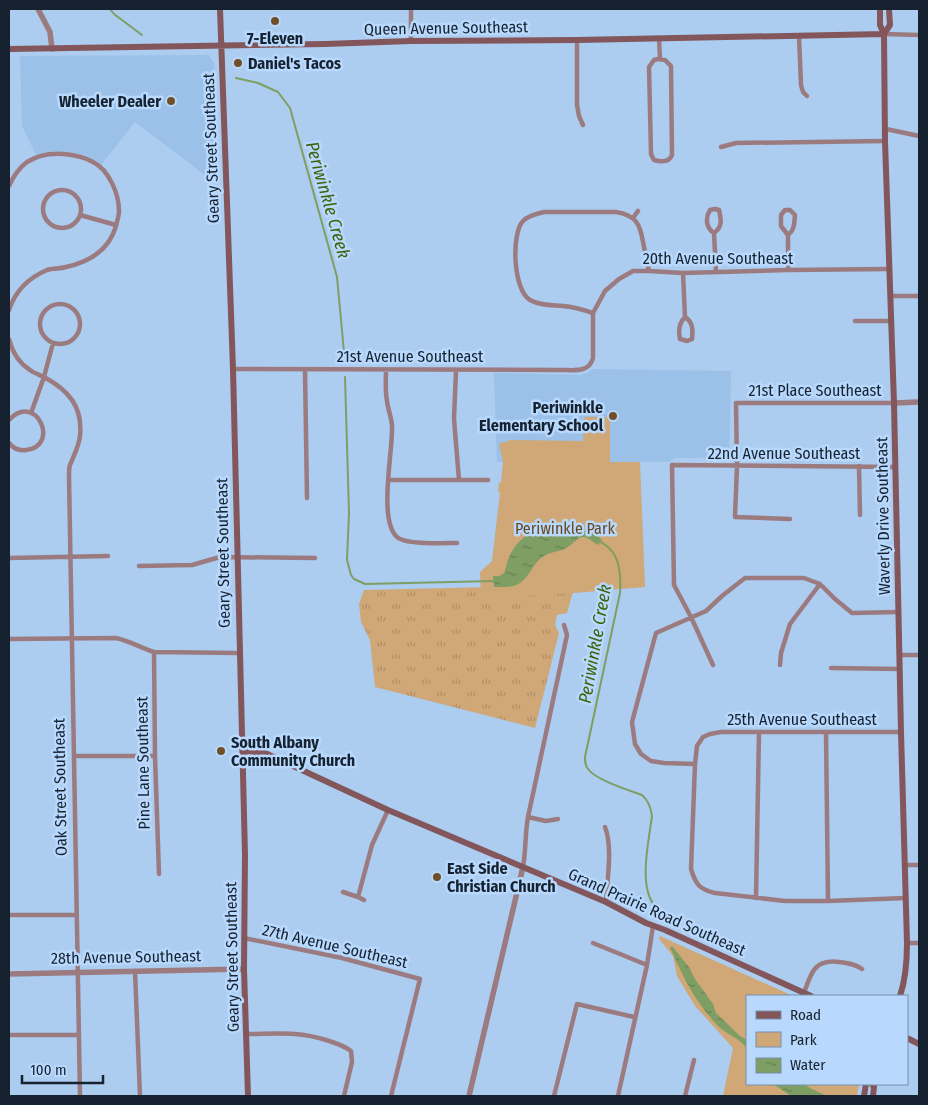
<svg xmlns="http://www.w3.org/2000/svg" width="928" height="1105" font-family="'Fira Sans Condensed',sans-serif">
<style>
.built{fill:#9bc1e9}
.grass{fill:url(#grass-tufts)}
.green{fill:#d0a776}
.water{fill:url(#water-ripples)}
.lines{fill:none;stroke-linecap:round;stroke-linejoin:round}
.stream{stroke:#7e9e63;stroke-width:2}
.minor{stroke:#9b7b7f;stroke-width:4.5}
.tertiary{stroke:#9b7b7f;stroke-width:5.5}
.secondary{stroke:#83565b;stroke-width:6}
.poi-dot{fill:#704f26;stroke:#b8d9fd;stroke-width:2}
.labels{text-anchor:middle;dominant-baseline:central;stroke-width:5;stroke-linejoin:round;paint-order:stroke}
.street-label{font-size:16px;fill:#16222f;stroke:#b8d9fd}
.poi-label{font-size:16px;font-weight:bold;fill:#16222f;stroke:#b8d9fd;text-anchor:start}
.park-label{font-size:16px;fill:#694920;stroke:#b8d9fd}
.water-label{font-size:18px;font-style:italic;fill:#3e630a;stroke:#b8d9fd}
</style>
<defs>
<pattern id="grass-tufts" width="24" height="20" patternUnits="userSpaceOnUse" patternTransform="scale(1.25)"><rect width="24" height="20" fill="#d0a776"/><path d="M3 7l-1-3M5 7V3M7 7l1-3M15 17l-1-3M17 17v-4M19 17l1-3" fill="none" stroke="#b28f66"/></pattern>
<pattern id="water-ripples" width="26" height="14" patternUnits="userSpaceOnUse" patternTransform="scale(1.25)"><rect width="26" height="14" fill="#7e9e63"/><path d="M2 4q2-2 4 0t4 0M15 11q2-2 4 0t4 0" fill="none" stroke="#668052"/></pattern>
</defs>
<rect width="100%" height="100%" fill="#acccf0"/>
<path class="built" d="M208,55L214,62L218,185L135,122L102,164L87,156L71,152L53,151L36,155L22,126L20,56Z
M592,369L731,371L729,458H675L669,462H497L494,373L581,375L588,373Z"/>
<path class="grass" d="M575,585L567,613L557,615L555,625L559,633L535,728L375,687L370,640L361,622L359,604L364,590Z"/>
<path class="green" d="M584,417H610V462H640L645,587L574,593L481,598L480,572L492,561L500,493L498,492L499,483L501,482L503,462L499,444L511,440L583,441Z
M660,936L793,996H747V1084H859L857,1096H723L733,1048L695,1006L677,976L673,956L659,939Z"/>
<path class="water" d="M560,523C577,525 591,526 602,540L598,545C594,543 589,538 584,537C578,536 573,544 568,547C559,553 548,551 540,559C532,566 529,577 520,583C513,588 502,587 494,587L493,576H499L504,573C506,568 507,562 509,557C519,535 538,527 560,523Z
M672,946L689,967L695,979L713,1004L716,1013L740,1036L747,1040V1049C741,1038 725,1034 717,1025C703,1010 688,988 680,969C676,962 674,955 670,948Z
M773,1084H804L810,1088L827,1096H791Z"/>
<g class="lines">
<path class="stream" d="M110,9L114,14L142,35
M236,78L258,83L278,92L290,108L337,277L345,363
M345,377L349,513L347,560L351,575L354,579L365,584L494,581
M599,541C602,543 606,545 609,548C621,559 621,579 620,593L585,757C585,762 585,765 588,769C596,780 628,790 642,795C649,801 651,808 652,816C649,838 642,872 648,892C650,902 657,909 661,917"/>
<path class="minor" d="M884,34L919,35
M799,36L801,85L803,92L807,96
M659,38L660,59
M577,40V105L579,116L583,125
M411,41V9
M658,59L665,60L671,66L672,155C669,163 661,162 654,160L651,154L649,67L654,60Z
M886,129L919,136
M721,147L736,143L885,141
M9,186C13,177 19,168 27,162C38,155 52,153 64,154C73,155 85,157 93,162C109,170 119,194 119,211C119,216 117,221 116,226C109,250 89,262 66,267C60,269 53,268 47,270C28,278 15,292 9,310
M43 209a19 19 0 1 1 38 0a19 19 0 1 1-38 0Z
M80,215L116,225
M633,218L638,211
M714,233C723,227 721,219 719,210L715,209L710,210C705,218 706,228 714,233L716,272
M788,235C795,230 794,223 795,215L790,210H785L781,215V226L788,235V270
M683,273L685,317C679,323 678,330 680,339L687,341L692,339C693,330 693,322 685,317
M890,296H919
M40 324a20 20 0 1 1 40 0a20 20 0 1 1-40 0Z
M593,313C584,310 574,307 563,306C552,305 541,306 530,300C513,290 511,234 523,221C529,215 537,214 544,212H616C636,215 640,224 643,242C645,252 647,261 649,271
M855,321H891
M9,339C12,351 19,363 30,370C34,373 40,375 44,377C68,390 83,406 80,436C79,446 74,455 70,465C69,468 69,473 69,476L80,1096
M233,369L561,370C574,370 589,373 593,358V313L605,291L619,279L633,271H649L683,273L788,270L889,269
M305,370L307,498
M386,370C386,380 385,391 387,401C388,410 392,418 392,427C393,451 378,520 397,537C405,545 445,543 457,543
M456,370L454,419L459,480
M31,413L44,377L53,343
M9,420C36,391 61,446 26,450C19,451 13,448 9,443
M859,466L860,515
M388,480H488
M790,519L735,517L737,466L736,403H894
M9,558L108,556
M139,566L192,565L220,557L315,558
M9,639L116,638C130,641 141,648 154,652L239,653
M154,652L155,756L159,874
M899,655H919
M713,665L691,617L674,585L672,465L895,467
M780,665L781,653L790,624L820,584
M831,668L900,669
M826,732L828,901
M901,732H721L710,734L703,737L697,746L695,764L691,869C696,885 699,889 715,893L785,901H828L906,898
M74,756H155
M695,764L664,763L651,761L641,754L635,744L632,722L656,633L706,611L722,596L745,578H804L820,584L835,599L852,613L899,612
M528,817L546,821L558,819
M605,827C613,847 607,881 606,902
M905,865H919
M523,867C526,850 525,833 528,817L567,635L564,625
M343,892L358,897L364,900
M358,897L372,845L388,810
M756,898L759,732
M9,915H77
M244,938L342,958L420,979L391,1096
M593,943L647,965
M907,943H919
M135,971L140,1096
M804,993C811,973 814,959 839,962C848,963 855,964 862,969
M247,1034C275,1034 298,1031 326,1040C335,1043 343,1045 351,1051L352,1062L344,1096
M9,1035H79
M554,1096L577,1004L634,1017
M618,1096L647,965L653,926
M685,1096L694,1060"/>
<path class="tertiary" d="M38,9L50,32L52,49
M894,403L919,402
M9,974L244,969
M469,1096L523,867"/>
<path class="secondary" d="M220,9L233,369L245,855L244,969L248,1096
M880,9V25L884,34L885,141L894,403L901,732L907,943C907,961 906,978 900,996
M884,34L890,25L889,9
M9,49L325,44L411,41L577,40L884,34
M243,751L265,753L388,810L606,902L646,923L665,930L811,996
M907,1038L919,1044
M872,1084L874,1087L873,1096
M864,1096L866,1084"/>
</g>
<g class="poi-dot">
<circle cx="275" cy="21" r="5"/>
<circle cx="238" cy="63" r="5"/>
<circle cx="171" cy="101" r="5"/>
<circle cx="613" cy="416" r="5"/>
<circle cx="221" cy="751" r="5"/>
<circle cx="437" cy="877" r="5"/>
</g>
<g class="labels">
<g class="street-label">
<text transform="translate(446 28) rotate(-1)">Queen Avenue Southeast</text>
<text transform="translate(211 148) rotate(-92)">Geary Street Southeast</text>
<text x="718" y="258">20th Avenue Southeast</text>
<text x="410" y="356">21st Avenue Southeast</text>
<text x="815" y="390">21st Place Southeast</text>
<text x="784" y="453">22nd Avenue Southeast</text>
<text transform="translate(883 516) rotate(-91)">Waverly Drive Southeast</text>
<text transform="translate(223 553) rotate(-91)">Geary Street Southeast</text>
<text x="802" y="719">25th Avenue Southeast</text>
<text transform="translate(143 763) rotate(-91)">Pine Lane Southeast</text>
<text transform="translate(60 787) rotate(-91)">Oak Street Southeast</text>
<text transform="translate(657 912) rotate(24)">Grand Prairie Road Southeast</text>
<text transform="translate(335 946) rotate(13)">27th Avenue Southeast</text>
<text transform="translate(126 957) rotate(-1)">28th Avenue Southeast</text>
<text transform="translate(232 957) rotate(-91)">Geary Street Southeast</text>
</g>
<g class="poi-label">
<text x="275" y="38" text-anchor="middle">7-Eleven</text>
<text x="248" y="63">Daniel's Tacos</text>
<text x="161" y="101" text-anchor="end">Wheeler Dealer</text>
<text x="603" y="407" text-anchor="end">Periwinkle<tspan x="603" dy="18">Elementary School</tspan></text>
<text x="231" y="742">South Albany<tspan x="231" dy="18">Community Church</tspan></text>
<text x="447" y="868">East Side<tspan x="447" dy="18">Christian Church</tspan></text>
</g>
<g class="park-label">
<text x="565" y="528">Periwinkle Park</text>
</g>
<g class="water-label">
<text transform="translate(328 200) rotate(74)">Periwinkle Creek</text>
<text transform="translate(595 644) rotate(-80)">Periwinkle Creek</text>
</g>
</g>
<rect width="928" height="1105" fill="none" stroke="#16222f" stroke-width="20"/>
<rect x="746" y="995" width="162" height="90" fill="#b8d9fd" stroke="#7790ab"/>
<rect x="756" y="1011" width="25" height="8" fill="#83565b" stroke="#7790ab"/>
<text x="790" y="1020" font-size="15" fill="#16222f">Road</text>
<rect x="756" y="1032" width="25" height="15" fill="#d0a776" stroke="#7790ab"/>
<text x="790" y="1045" font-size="15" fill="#16222f">Park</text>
<rect x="756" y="1058" width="25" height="15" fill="url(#water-ripples)" stroke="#7790ab"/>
<text x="790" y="1070" font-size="15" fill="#16222f">Water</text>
<path d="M22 1075v8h81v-8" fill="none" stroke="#16222f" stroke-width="2.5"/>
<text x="30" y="1075" font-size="15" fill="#16222f" stroke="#b8d9fd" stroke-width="4" paint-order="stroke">100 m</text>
</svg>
